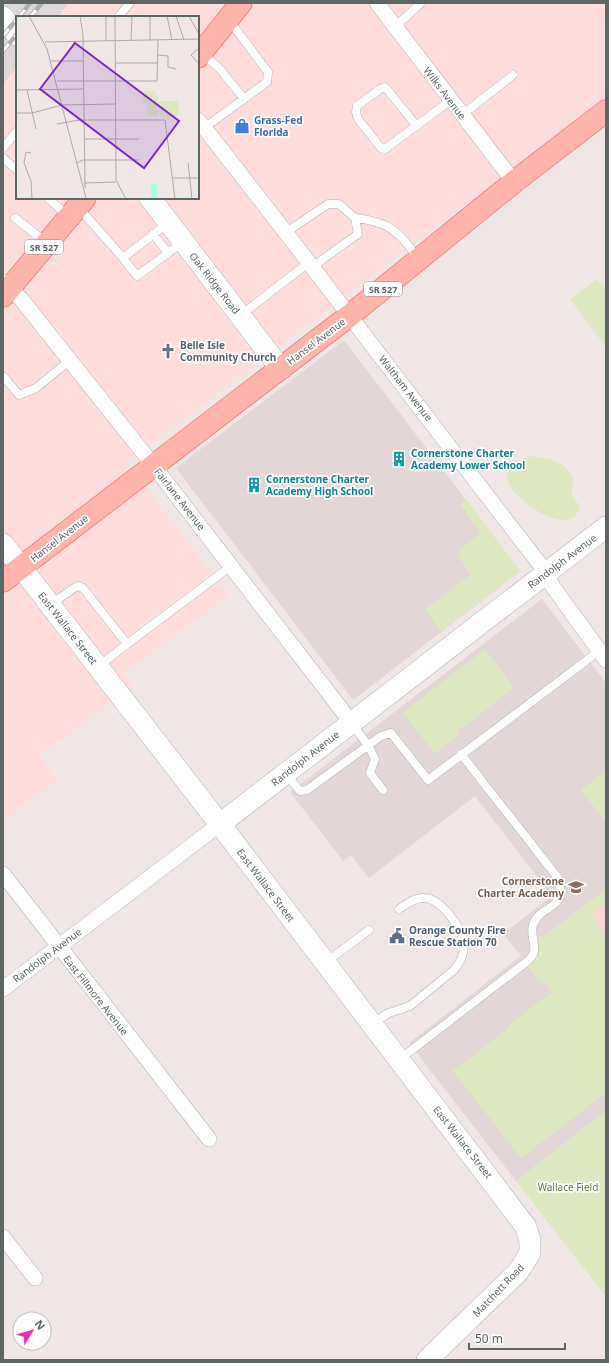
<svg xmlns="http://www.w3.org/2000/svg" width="609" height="1363" font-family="'Noto Sans',sans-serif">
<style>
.commercial{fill:#ffdddc}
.industrial{fill:#dfd8d8}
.education{fill:#e2d7d6}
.green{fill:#dde8c1}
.sand{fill:#fcd6d5}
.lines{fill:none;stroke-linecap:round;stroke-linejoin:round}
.lane-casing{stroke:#aeb5b5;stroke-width:9}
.street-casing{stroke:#aeb5b5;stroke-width:16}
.secondary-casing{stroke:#aeb6b6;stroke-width:22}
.primary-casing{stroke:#f5595a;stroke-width:23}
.lane{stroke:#fff;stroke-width:8}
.street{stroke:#fff;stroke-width:15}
.secondary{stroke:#fff;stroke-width:21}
.primary{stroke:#ffb5ab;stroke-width:22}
.rail-casing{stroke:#b0b2b1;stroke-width:4.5}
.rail{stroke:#fff;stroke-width:3;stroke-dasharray:9;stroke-linecap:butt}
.labels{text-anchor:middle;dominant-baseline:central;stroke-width:3.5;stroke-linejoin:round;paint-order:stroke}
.shield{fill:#fff;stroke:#8e9493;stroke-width:1}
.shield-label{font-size:9px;font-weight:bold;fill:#5d6665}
.street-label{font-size:10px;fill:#5d6665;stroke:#fff}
.shop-label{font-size:10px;font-weight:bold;fill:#366cbe;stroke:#fff;text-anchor:start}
.worship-label{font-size:10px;font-weight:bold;fill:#5b616d;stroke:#fff;text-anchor:start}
.culture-label{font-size:10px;font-weight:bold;fill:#0d838f;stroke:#fff;text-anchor:start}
.education-label{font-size:10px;font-weight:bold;fill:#785e54;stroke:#fff;text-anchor:end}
.service-label{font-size:10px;font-weight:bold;fill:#4e5e75;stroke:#fff;text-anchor:start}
.park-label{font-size:10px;fill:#637a30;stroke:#fff}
.inset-road{fill:none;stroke:#acabaa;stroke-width:1}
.view{fill:#7b2cbf;fill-opacity:0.15;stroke:#7b2cbf;stroke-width:2}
.inset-edge{fill:none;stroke:#5d6665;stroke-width:2}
</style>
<rect width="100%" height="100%" fill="#f0e6e5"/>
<path class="commercial" d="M69,3H606V97L127,462L229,596L124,673L133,685L39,756L57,779L3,821V84L17,67V198H198V17H57Z"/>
<path class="industrial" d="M3,3H69L57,17H17V67L3,84Z"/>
<path class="education" d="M344,340L520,571L353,700L176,468Z
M542,599L606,683V1111L516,1181L409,1043L521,956L503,934L552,896L475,796L369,878L351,855L343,861L290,792Z"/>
<path class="green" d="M597,279L606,291V347L570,299Z
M531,456C550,459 569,461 574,483C567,497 576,497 580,508C569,537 527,506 514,492C510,487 508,481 506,475C511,463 520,460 531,456Z
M466,499L520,571L441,631L425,609L471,575L460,558V550L481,533L460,504Z
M485,649L514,688L457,732L459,735L435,754L403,713Z
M606,771V818L604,820L581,790Z
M606,889V1093L521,1158L453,1071L510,1027L509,1025L552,992L545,982L542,984L528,966L538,948L537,941Z
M606,1111V1297L516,1181Z"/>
<path class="sand" d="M606,904V936L598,926L594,912Z"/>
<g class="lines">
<defs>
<path id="lane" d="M118,17L130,3
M395,27L421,3
M202,53L220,69L244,99
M462,115L513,75
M416,125L385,87L380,89L357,106L356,112L358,119L381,148L385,149L451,100
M204,128L267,82L268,72L229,20
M3,148L17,131
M3,158L17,170
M48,198L68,216
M78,207L123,258L168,223
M15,218L47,243
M355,218C391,222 397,231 419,259
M285,233L328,204H339L355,218L358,234L312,267
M153,234L168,253
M123,258L137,276L183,242
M241,315L308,263
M3,376L19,395L36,388L70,360
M51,604L74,588L78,586L83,588L127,644L99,666
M127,644L231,566
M351,723L368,745L375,759L370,773L383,790
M286,774L300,791L307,790L381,736L391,733L428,780L599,651
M325,963L369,930
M372,1023L389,1013L410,1006L454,970C460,963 464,954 464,945C463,929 441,898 424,898C415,897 407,904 399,909
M400,1059L529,960L534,953C536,943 530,934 533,925C540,903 569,912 558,878L461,754"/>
<path id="street" d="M377,3L514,182
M198,120C316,269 429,422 546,572L553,587L606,660
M4,282L21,299L153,465L351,722
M3,874L209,1139
M3,989L220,824
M3,1237L35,1278"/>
<path id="secondary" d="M3,17L17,35
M150,198L281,369
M3,544L229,836L526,1227L530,1241V1253L518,1272L427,1360
M220,824L606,527"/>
<path id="primary" d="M198,57L241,3
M3,296L85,198
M3,581L349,316L514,182L606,111"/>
</defs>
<use href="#lane" class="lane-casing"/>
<use href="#street" class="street-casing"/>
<use href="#secondary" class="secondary-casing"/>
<use href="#primary" class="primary-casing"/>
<use href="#lane" class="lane"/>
<use href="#street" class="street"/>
<use href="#secondary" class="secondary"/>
<use href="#primary" class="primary"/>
<defs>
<path id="rail" d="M19,17L30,3
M30,17L42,3
M3,36L17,19
M3,51L17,34"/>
</defs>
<use href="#rail" class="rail-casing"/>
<use href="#rail" class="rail"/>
</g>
<defs>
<symbol id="shop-bare" viewBox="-9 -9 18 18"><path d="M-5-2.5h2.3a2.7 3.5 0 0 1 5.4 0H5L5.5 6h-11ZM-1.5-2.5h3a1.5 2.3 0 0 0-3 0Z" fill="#3f7fe0" stroke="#fff" stroke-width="2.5" paint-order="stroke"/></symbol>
<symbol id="church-bare" viewBox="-9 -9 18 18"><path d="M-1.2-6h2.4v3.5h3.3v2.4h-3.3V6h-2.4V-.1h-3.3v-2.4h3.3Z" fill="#6b7280" stroke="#fff" stroke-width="2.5" paint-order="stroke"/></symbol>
<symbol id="building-bare" viewBox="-9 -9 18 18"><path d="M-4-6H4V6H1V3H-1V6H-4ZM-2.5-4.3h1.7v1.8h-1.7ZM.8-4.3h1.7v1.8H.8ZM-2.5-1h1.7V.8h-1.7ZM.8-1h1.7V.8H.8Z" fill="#0f9aa8" stroke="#fff" stroke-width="2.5" paint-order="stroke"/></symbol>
<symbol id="school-bare" viewBox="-9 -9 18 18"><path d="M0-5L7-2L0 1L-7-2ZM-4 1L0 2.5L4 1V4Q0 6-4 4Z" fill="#8d6e63" stroke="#fff" stroke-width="2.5" paint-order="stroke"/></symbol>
<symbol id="civic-bare" viewBox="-9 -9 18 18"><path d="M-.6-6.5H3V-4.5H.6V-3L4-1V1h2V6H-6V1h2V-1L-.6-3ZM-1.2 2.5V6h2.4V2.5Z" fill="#5c6f8a" stroke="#fff" stroke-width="2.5" paint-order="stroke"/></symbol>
</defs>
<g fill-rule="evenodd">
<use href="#shop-bare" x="231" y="115" width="22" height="22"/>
<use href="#church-bare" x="157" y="340" width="22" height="22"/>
<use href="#building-bare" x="388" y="448" width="22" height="22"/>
<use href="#building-bare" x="243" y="474" width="22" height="22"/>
<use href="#school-bare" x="565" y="876" width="22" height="22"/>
<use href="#civic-bare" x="386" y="925" width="22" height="22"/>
</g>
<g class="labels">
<g class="shield">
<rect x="25" y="240" width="38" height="14" rx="3"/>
<rect x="364" y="282" width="38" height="14" rx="3"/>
</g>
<g class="shield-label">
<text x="44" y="247">SR 527</text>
<text x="383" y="289">SR 527</text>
</g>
<g class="street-label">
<text transform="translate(445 93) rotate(53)">Wilks Avenue</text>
<text transform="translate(215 283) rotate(52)">Oak Ridge Road</text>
<text transform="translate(316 341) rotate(-37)">Hansel Avenue</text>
<text transform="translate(406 388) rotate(52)">Waltham Avenue</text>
<text transform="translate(180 499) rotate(52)">Fairlane Avenue</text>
<text transform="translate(59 538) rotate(-38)">Hansel Avenue</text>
<text transform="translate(562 561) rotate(-37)">Randolph Avenue</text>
<text transform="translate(68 628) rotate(52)">East Wallace Street</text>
<text transform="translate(305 758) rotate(-38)">Randolph Avenue</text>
<text transform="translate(266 885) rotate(53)">East Wallace Street</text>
<text transform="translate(47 955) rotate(-37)">Randolph Avenue</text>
<text transform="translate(96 995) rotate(52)">East Fillmore Avenue</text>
<text transform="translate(463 1142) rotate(52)">East Wallace Street</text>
<text transform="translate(498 1290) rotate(-46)">Matchett Road</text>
</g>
<g class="shop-label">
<text x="254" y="120">Grass-Fed<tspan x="254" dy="12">Florida</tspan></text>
</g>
<g class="worship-label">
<text x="180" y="345">Belle Isle<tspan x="180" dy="12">Community Church</tspan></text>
</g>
<g class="culture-label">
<text x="411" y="453">Cornerstone Charter<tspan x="411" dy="12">Academy Lower School</tspan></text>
<text x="266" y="479">Cornerstone Charter<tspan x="266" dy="12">Academy High School</tspan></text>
</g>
<g class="education-label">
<text x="564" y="881">Cornerstone<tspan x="564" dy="12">Charter Academy</tspan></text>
</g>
<g class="service-label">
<text x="409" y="930">Orange County Fire<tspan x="409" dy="12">Rescue Station 70</tspan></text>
</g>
<g class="park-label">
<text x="568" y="1187">Wallace Field</text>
</g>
</g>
<g transform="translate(16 16)">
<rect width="183" height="183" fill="#f0e6e5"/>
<path d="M128,75H139V79H142V100H132L131,88L126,87ZM143,85H163L162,100L144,102Z" fill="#dde8c1"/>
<path d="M135,168H141V183H135Z" fill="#a6ffe5"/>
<path class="inset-road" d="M13,0L31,33L70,182M64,0L67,19L69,172M90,0V25M99,0L100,164L110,183M134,0V25M151,0L156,24M160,0L168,24M173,0L183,18M115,25L116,0M29,26L183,23M183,32L175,39L183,48M142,39L152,40V51L160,53M35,45H67M99,47H142M41,65H141L142,24M0,74L68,73M11,74L20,113M0,97H16L46,89L99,88M41,108L63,104H149L159,183M69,123H123M15,137L10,136L8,147L15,165L16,183M61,147L67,144H123M172,147L176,183M157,162H183M68,167L100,166"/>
<path class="view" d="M59,27L163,105L128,152L24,73Z"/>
<rect width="183" height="183" class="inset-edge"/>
</g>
<rect width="609" height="1363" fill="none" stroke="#5d6665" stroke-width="8"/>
<g transform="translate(32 1331) rotate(53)"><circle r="19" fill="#ffffff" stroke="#bec2c1"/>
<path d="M0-3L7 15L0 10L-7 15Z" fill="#ee2daa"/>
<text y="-6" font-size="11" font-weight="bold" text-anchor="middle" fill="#5d6665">N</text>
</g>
<path d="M469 1343v6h96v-6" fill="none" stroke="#5d6665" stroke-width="2"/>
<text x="475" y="1343" font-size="12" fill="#5d6665" stroke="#ffffff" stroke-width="3" paint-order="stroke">50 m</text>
</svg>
